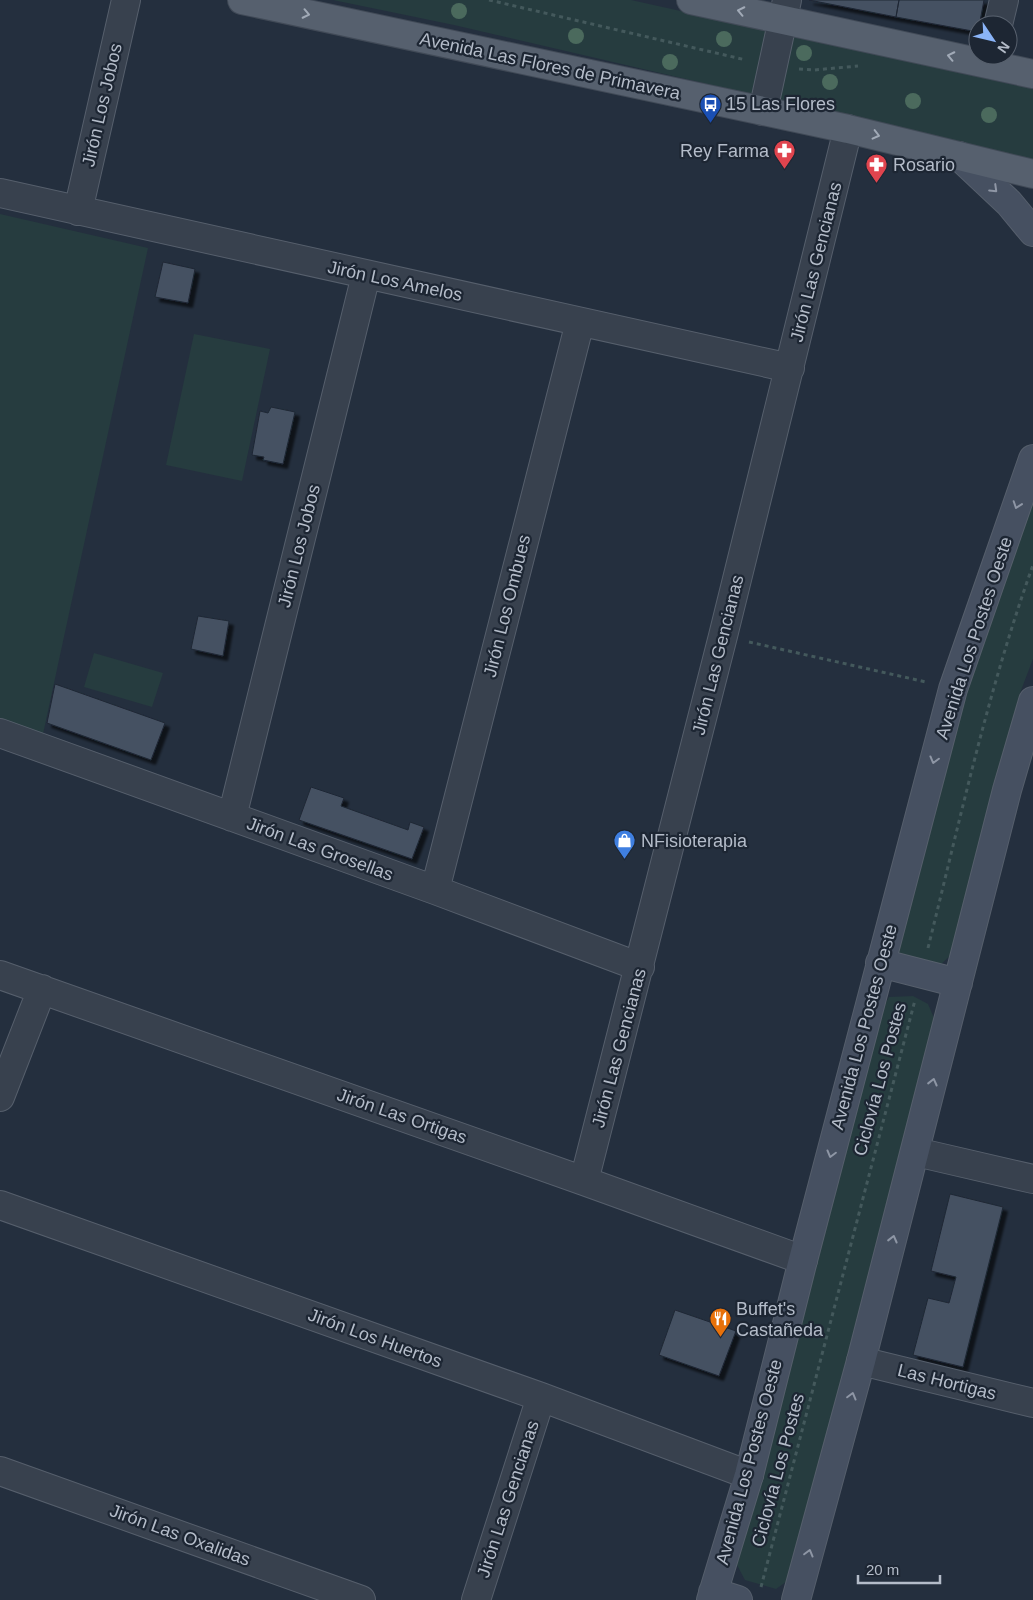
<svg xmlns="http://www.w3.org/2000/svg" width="1033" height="1600" font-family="Helvetica,sans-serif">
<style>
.green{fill:#263c3f}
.building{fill:#455162;stroke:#1f2835;filter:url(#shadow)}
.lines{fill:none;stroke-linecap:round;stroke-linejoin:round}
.minor-casing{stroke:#565f6c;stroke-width:30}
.secondary-casing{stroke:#565f6c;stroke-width:30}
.primary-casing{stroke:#414a57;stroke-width:30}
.path{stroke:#44595c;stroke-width:3;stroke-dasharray:4 4;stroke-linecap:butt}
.minor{stroke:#38414e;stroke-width:28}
.secondary{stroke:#465061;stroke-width:28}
.primary{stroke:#56606e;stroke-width:28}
.tree{fill:#4b6a5d}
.oneway{stroke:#a1aab7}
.oneway2{stroke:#8e96a5}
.labels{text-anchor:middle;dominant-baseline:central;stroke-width:4.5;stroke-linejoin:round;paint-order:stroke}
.street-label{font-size:18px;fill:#b4bcc9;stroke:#1d2633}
.poi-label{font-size:18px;fill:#b4bcc9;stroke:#1d2633;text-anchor:start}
</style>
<defs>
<filter id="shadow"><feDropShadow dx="4.5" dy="4.5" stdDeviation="1" flood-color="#0009"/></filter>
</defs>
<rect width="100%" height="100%" fill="#242f3e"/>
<path class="green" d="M333,0H631L1033,89V160L454,25Z
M0,214L148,248L43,734L0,720Z
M194,334L270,349L242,481L166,465Z
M1033,484V659L1020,693L952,954L940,965L903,959L897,947L961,691Z
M94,653L163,673L152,707L84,687Z
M913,996L928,1004L934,1018L790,1579L776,1589L745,1580L737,1565L813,1264L882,1010L889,997Z"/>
<path class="building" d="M809,0H899L896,17Z
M899,0H984L978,32L896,17Z
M163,262L195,269L188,303L155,297Z
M271,407L295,412L283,464L263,460L264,457L252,455L260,411L268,413Z
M198,616L229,621L223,656L191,649Z
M55,684L165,723L151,760L47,723Z
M311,787L344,798L341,806L408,830L410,822L424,827L412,859L299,820Z
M950,1194L1003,1207L963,1367L913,1355L928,1298L949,1303L956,1277L931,1271Z
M675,1310L736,1331L719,1376L659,1355Z"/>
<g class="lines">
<defs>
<path id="minor" d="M998,25L1004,0
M763,111L787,0
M0,193L790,368
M78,211L126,0
M0,733L435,890L640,967
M232,817L366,275
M435,890L580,322
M0,975L584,1181L803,1260
M0,1097L42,989
M916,1152L1033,1179
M584,1181L723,636L848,129
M0,1205L541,1397L749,1475
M861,1361L1033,1403
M0,1471L361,1600
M476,1600L541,1397"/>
<path id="secondary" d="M959,156L1009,203L1033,232
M880,963L958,983
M713,1592L738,1600
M711,1600L749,1475L803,1260L953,689L1033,459
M796,1600L861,1361L1007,790L1033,701"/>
<path id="primary" d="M242,0L848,129L1033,174
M691,0L1033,74"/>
</defs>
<use href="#minor" class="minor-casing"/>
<use href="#secondary" class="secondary-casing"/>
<use href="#primary" class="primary-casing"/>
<path class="path" d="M489,0L746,60
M799,69L814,70L858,66
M749,642L926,682
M928,948C960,820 988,690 1033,565
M761,1587L915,1000"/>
<use href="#minor" class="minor"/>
<use href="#secondary" class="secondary"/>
<use href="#primary" class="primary"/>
</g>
<g class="tree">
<circle cx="459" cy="11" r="8"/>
<circle cx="576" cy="36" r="8"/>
<circle cx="724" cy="39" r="8"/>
<circle cx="804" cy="53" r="8"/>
<circle cx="670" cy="62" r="8"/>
<circle cx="830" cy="82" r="8"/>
<circle cx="913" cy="101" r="8"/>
<circle cx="989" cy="115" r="8"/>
</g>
<defs><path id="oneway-chevron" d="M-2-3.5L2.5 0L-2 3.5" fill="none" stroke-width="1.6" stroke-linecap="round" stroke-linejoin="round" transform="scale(1.25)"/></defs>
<g class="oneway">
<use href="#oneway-chevron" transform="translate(741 11) rotate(-168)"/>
<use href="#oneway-chevron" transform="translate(306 14) rotate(12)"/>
<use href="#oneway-chevron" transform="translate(951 56) rotate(-168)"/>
<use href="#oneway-chevron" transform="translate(876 135) rotate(14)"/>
</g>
<g class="oneway2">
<use href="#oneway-chevron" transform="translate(994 189) rotate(44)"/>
<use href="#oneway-chevron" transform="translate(1017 505) rotate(109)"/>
<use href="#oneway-chevron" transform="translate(934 760) rotate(105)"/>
<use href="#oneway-chevron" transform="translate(933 1082) rotate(-76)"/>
<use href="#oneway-chevron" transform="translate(831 1154) rotate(105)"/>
<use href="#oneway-chevron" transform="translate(893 1239) rotate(-76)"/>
<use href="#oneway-chevron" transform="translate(852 1396) rotate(-75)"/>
<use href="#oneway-chevron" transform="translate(809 1553) rotate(-75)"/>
</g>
<defs>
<symbol id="bus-pin" viewBox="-11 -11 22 30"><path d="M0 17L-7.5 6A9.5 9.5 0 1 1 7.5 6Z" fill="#1a4fb4" stroke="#1d2633"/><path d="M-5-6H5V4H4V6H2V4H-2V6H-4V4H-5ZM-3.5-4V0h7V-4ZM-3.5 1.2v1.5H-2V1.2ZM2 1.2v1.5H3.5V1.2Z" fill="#fff"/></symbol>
<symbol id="pharmacy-pin" viewBox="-11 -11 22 30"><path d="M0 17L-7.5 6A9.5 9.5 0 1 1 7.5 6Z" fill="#e0444e" stroke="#1d2633"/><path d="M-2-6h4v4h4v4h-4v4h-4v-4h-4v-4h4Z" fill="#fff"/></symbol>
<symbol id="shop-pin" viewBox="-11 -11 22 30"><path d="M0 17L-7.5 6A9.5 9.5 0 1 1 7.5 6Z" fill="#3f7fe0" stroke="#1d2633"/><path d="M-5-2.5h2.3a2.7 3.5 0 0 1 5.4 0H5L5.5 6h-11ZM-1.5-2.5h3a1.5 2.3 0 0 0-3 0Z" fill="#fff"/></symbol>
<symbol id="restaurant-pin" viewBox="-11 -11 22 30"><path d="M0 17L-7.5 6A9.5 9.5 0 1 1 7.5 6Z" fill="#e8710a" stroke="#1d2633"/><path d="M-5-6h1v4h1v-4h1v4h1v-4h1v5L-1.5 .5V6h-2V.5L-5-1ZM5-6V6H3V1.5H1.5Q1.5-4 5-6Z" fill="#fff"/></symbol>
</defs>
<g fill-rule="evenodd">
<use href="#bus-pin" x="698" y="92" width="25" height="34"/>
<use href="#pharmacy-pin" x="772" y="138" width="25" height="34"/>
<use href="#pharmacy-pin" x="864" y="152" width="25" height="34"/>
<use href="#shop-pin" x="612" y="828" width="25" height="34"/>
<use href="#restaurant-pin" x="708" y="1306" width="25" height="34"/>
</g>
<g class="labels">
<g class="street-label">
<text transform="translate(550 66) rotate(12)">Avenida Las Flores de Primavera</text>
<text transform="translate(102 105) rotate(-77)">Jirón Los Jobos</text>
<text transform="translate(816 262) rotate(-76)">Jirón Las Gencianas</text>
<text transform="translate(395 281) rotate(12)">Jirón Los Amelos</text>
<text transform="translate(299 546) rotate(-76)">Jirón Los Jobos</text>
<text transform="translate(507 606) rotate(-76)">Jirón Los Ombues</text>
<text transform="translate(974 638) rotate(-72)">Avenida Los Postes Oeste</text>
<text transform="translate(718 655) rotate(-76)">Jirón Las Gencianas</text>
<text transform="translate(320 849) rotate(20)">Jirón Las Grosellas</text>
<text transform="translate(864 1027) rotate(-75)">Avenida Los Postes Oeste</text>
<text transform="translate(619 1048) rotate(-75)">Jirón Las Gencianas</text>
<text transform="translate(880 1079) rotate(-75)">Ciclovía Los Postes</text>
<text transform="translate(402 1116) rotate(19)">Jirón Las Ortigas</text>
<text transform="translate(375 1338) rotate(20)">Jirón Los Huertos</text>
<text transform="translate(947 1382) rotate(14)">Las Hortigas</text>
<text transform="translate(749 1462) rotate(-75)">Avenida Los Postes Oeste</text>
<text transform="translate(778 1470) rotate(-75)">Ciclovía Los Postes</text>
<text transform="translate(508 1499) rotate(-72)">Jirón Las Gencianas</text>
<text transform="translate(180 1535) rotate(20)">Jirón Las Oxalidas</text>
</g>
<g class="poi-label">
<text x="726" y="104">15 Las Flores</text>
<text x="769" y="151" text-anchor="end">Rey Farma</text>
<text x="893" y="165">Rosario</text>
<text x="641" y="841">NFisioterapia</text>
<text x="736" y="1309">Buffet's<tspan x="736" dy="21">Castañeda</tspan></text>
</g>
</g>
<g transform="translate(993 40) rotate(125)"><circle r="24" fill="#1d2633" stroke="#59626f"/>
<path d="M0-4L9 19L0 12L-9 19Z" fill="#8ab4f8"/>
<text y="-8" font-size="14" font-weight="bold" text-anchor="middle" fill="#b4bcc9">N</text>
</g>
<path d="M858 1575v8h82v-8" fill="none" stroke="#b4bcc9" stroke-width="2.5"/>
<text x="866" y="1575" font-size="15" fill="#b4bcc9" stroke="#1d2633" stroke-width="4" paint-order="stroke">20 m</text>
</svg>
